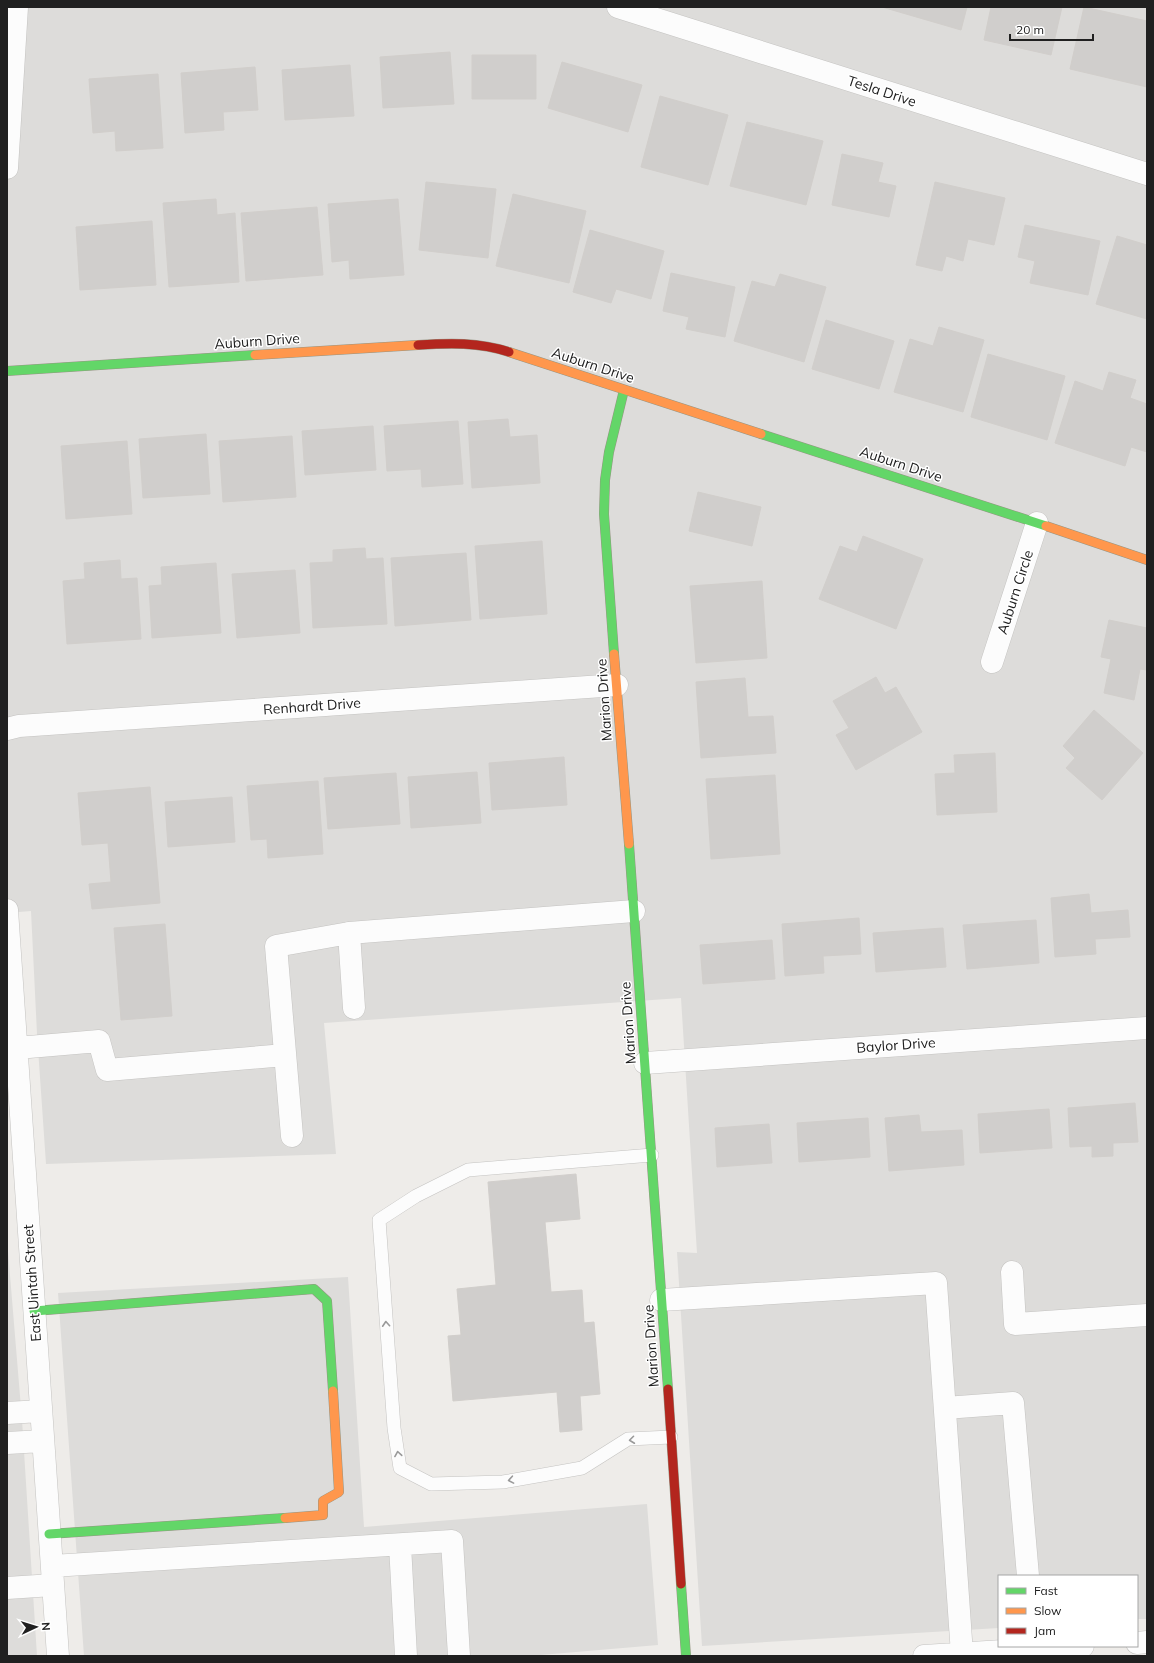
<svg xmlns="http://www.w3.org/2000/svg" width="1154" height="1663" font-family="Mulish,sans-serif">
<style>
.residential{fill:#dddcda}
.building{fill:#d0cecc;stroke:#d1cecb}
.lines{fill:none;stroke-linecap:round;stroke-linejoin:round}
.lane-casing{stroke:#c4c3c1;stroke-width:14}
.street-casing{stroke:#c4c3c1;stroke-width:23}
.fast-casing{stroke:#959583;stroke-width:10}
.slow-casing{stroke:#959583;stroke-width:10}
.jam-casing{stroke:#959583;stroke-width:10}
.lane{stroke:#fcfcfc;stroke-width:13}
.street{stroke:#fcfcfc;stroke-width:22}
.fast{stroke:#63d668;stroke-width:9}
.slow{stroke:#ff974d;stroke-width:9}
.jam{stroke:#b3261e;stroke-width:9}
.oneway{stroke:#999}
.labels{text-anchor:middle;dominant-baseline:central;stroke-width:3;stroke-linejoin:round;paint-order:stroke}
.street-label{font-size:14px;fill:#202020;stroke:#fff}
</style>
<rect width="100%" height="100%" fill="#eeece9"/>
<path class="residential" d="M7,7H1147V1619H1137V1576H999V1628L702,1646L677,1252L697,1253L681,998L324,1023L336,1154L46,1164L37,1034L31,911L7,913Z
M7,1239L22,1420L37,1656H7Z
M348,1277L364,1527L647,1504L658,1645L529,1656H84L58,1293Z"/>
<path class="building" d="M882,7H967L961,30Z
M991,7H1062L1051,55L984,40Z
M1084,7L1147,21V87L1070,69Z
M450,52L454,104L383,108L380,57Z
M472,55H536V99H472Z
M562,62L642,85L628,132L548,108Z
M350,65L354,116L285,120L282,70Z
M255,67L258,110L223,112L224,130L185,133L181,73Z
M158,74L163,148L116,151L115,131L93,133L89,79Z
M660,96L728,115L708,185L641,167Z
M747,122L823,141L806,205L730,186Z
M842,154L883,163L878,182L896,186L889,217L832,205Z
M426,182L496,189L488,258L419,250Z
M935,182L1005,198L994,245L968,239L963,261L946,256L942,271L916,265Z
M513,194L586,211L569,283L496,266Z
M216,199L217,215L235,213L239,282L169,287L163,203Z
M398,199L404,275L350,279L349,260L332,262L328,204Z
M317,207L323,275L246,281L241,213Z
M152,221L156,285L80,290L76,227Z
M1025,225L1100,241L1088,295L1030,283L1035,261L1018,257Z
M590,230L664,251L651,299L616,289L611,303L573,292Z
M1117,236L1147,245V319L1096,304Z
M671,273L735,287L725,337L686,329L689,317L663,311Z
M780,274L826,287L804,362L734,341L752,281L775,287Z
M826,320L894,341L879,389L812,369Z
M939,327L984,340L963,412L894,392L910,339L933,346Z
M988,354L1065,376L1047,440L971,417Z
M1109,372L1136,380L1130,398L1147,404V452L1131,447L1125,466L1055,443L1075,381L1103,391Z
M508,419L510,437L537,435L540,483L472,488L468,422Z
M458,421L463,484L422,487L421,469L387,471L384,426Z
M373,426L376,470L305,475L302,431Z
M206,434L210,494L143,498L139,439Z
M292,436L296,497L223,502L219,441Z
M127,441L132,514L66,519L61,446Z
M698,492L761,507L752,546L689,531Z
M863,536L923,559L896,629L819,599L840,546L857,552Z
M542,541L547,614L480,619L475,546Z
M365,548L366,559L383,558L387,624L313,628L310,563L333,562V550Z
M466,553L471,620L395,626L391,558Z
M120,560L121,579L137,578L141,639L67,644L63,581L85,579L84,563Z
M216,563L221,633L152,638L149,586L162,585L161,567Z
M295,570L300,633L237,638L232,574Z
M762,581L767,658L696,663L690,586Z
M1109,620L1147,628V670L1140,669L1134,700L1104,693L1111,659L1101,657Z
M876,677L885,693L896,687L922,732L856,770L836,735L849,728L833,701Z
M745,678L748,717L773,716L776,753L701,758L696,682Z
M1094,710L1143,753L1102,800L1066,768L1075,758L1063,746Z
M995,753L997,812L937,815L935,774L955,773L954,755Z
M564,757L567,805L492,810L489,763Z
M477,772L481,823L411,828L408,777Z
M396,773L400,824L328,829L324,778Z
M775,775L780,854L711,859L706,779Z
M318,781L323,854L268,858L267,839L251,840L247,786Z
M150,787L160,903L92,909L89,884L111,882L108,843L82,845L78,793Z
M232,797L235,842L168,847L165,802Z
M1089,894L1091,913L1128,910L1130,937L1095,939L1096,954L1055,957L1051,898Z
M859,918L861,954L823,956L824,973L785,976L782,924Z
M1036,920L1039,963L967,969L963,925Z
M165,924L172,1016L121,1020L114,928Z
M943,928L946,967L876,972L873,933Z
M772,940L775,979L703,984L700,945Z
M1135,1103L1138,1142L1113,1143V1156L1092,1157V1146L1070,1147L1068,1108Z
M1049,1109L1052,1148L980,1153L978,1114Z
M919,1115L921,1132L962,1130L964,1165L889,1171L885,1118Z
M868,1118L870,1157L799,1162L797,1123Z
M769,1124L772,1163L717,1167L715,1128Z
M576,1174L580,1219L545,1222L551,1292L582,1290L584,1323L594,1322L600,1394L580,1396L582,1430L560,1432L557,1392L453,1401L448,1336L461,1335L457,1289L496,1285L488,1182Z"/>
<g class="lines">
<defs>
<path id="lane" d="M652,1155L468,1170L416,1196L379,1220L394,1428L400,1468L431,1484L503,1482L582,1468L628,1439L671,1437"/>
<path id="street" d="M618,7L1147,174
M7,168L17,7
M992,662L1037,523
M7,729L19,726L617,685
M7,910L58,1656
M354,1008L349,933L634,911
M17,1048L99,1041L107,1070L285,1055
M645,1063L1147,1028
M292,1136L276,946L349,933
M1012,1272L1015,1324L1147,1315
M661,1300L936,1283L962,1654
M945,1408L1013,1403L1028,1576
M7,1413L41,1411
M7,1443L43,1441
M400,1545L406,1656
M52,1566L452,1541L459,1656
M7,1588L53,1585
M1137,1643L1147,1642
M924,1656L1083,1646"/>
<path id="fast" d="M7,371L255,355
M761,434L1046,526
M614,654L604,514L605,480L609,452L624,390
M629,844L668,1389
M34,1311L314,1289L327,1301L333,1391
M49,1534L285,1518
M681,1584L686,1656"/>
<path id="slow" d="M509,352L761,434
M255,355L418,345
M1046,526L1147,560
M614,654L629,844
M285,1518L323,1515V1501L339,1492L333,1391"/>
<path id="jam" d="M418,345C449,343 479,342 509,352
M668,1389L681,1584"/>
</defs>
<use href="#lane" class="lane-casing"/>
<use href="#street" class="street-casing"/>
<use href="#fast" class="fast-casing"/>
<use href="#slow" class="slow-casing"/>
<use href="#jam" class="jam-casing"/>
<use href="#lane" class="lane"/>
<use href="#street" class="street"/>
<use href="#fast" class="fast"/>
<use href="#slow" class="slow"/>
<use href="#jam" class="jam"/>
</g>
<defs><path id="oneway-chevron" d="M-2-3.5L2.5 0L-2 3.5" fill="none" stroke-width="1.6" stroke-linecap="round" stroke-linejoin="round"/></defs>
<g class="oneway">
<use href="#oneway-chevron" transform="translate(386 1324) rotate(-94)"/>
<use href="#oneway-chevron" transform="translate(632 1440) rotate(173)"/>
<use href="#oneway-chevron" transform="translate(398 1454) rotate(-99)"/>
<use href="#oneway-chevron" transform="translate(511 1480) rotate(170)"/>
</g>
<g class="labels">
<g class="street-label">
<text transform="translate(882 91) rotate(18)">Tesla Drive</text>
<text transform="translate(257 341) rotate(-4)">Auburn Drive</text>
<text transform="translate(593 365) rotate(18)">Auburn Drive</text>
<text transform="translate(901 464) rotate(18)">Auburn Drive</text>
<text transform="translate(1015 592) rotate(-72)">Auburn Circle</text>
<text transform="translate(604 700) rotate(-94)">Marion Drive</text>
<text transform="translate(312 706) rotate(-4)">Renhardt Drive</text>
<text transform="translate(628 1023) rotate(-94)">Marion Drive</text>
<text transform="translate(896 1045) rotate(-4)">Baylor Drive</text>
<text transform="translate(32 1283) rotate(-94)">East Uintah Street</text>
<text transform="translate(651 1346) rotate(-94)">Marion Drive</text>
</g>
</g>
<rect width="1154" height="1663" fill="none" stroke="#202020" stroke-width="16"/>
<rect x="998" y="1575" width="140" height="72" fill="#ffffff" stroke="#a6a6a6"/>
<rect x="1006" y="1588" width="20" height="6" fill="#63d668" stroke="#a6a6a6"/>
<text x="1034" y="1595" font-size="12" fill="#202020">Fast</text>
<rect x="1006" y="1608" width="20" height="6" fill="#ff974d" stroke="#a6a6a6"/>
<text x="1034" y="1615" font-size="12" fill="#202020">Slow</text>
<rect x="1006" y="1628" width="20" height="6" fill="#b3261e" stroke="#a6a6a6"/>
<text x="1034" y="1635" font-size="12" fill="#202020">Jam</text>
<g transform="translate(36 1627) rotate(86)" stroke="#ffffff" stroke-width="3" paint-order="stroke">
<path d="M0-3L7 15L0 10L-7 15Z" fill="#202020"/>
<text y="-6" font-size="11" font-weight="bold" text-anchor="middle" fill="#202020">N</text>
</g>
<path d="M1010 34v6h83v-6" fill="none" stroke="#202020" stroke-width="2"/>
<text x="1016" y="34" font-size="12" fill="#202020" stroke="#ffffff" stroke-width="3" paint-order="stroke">20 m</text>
</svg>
